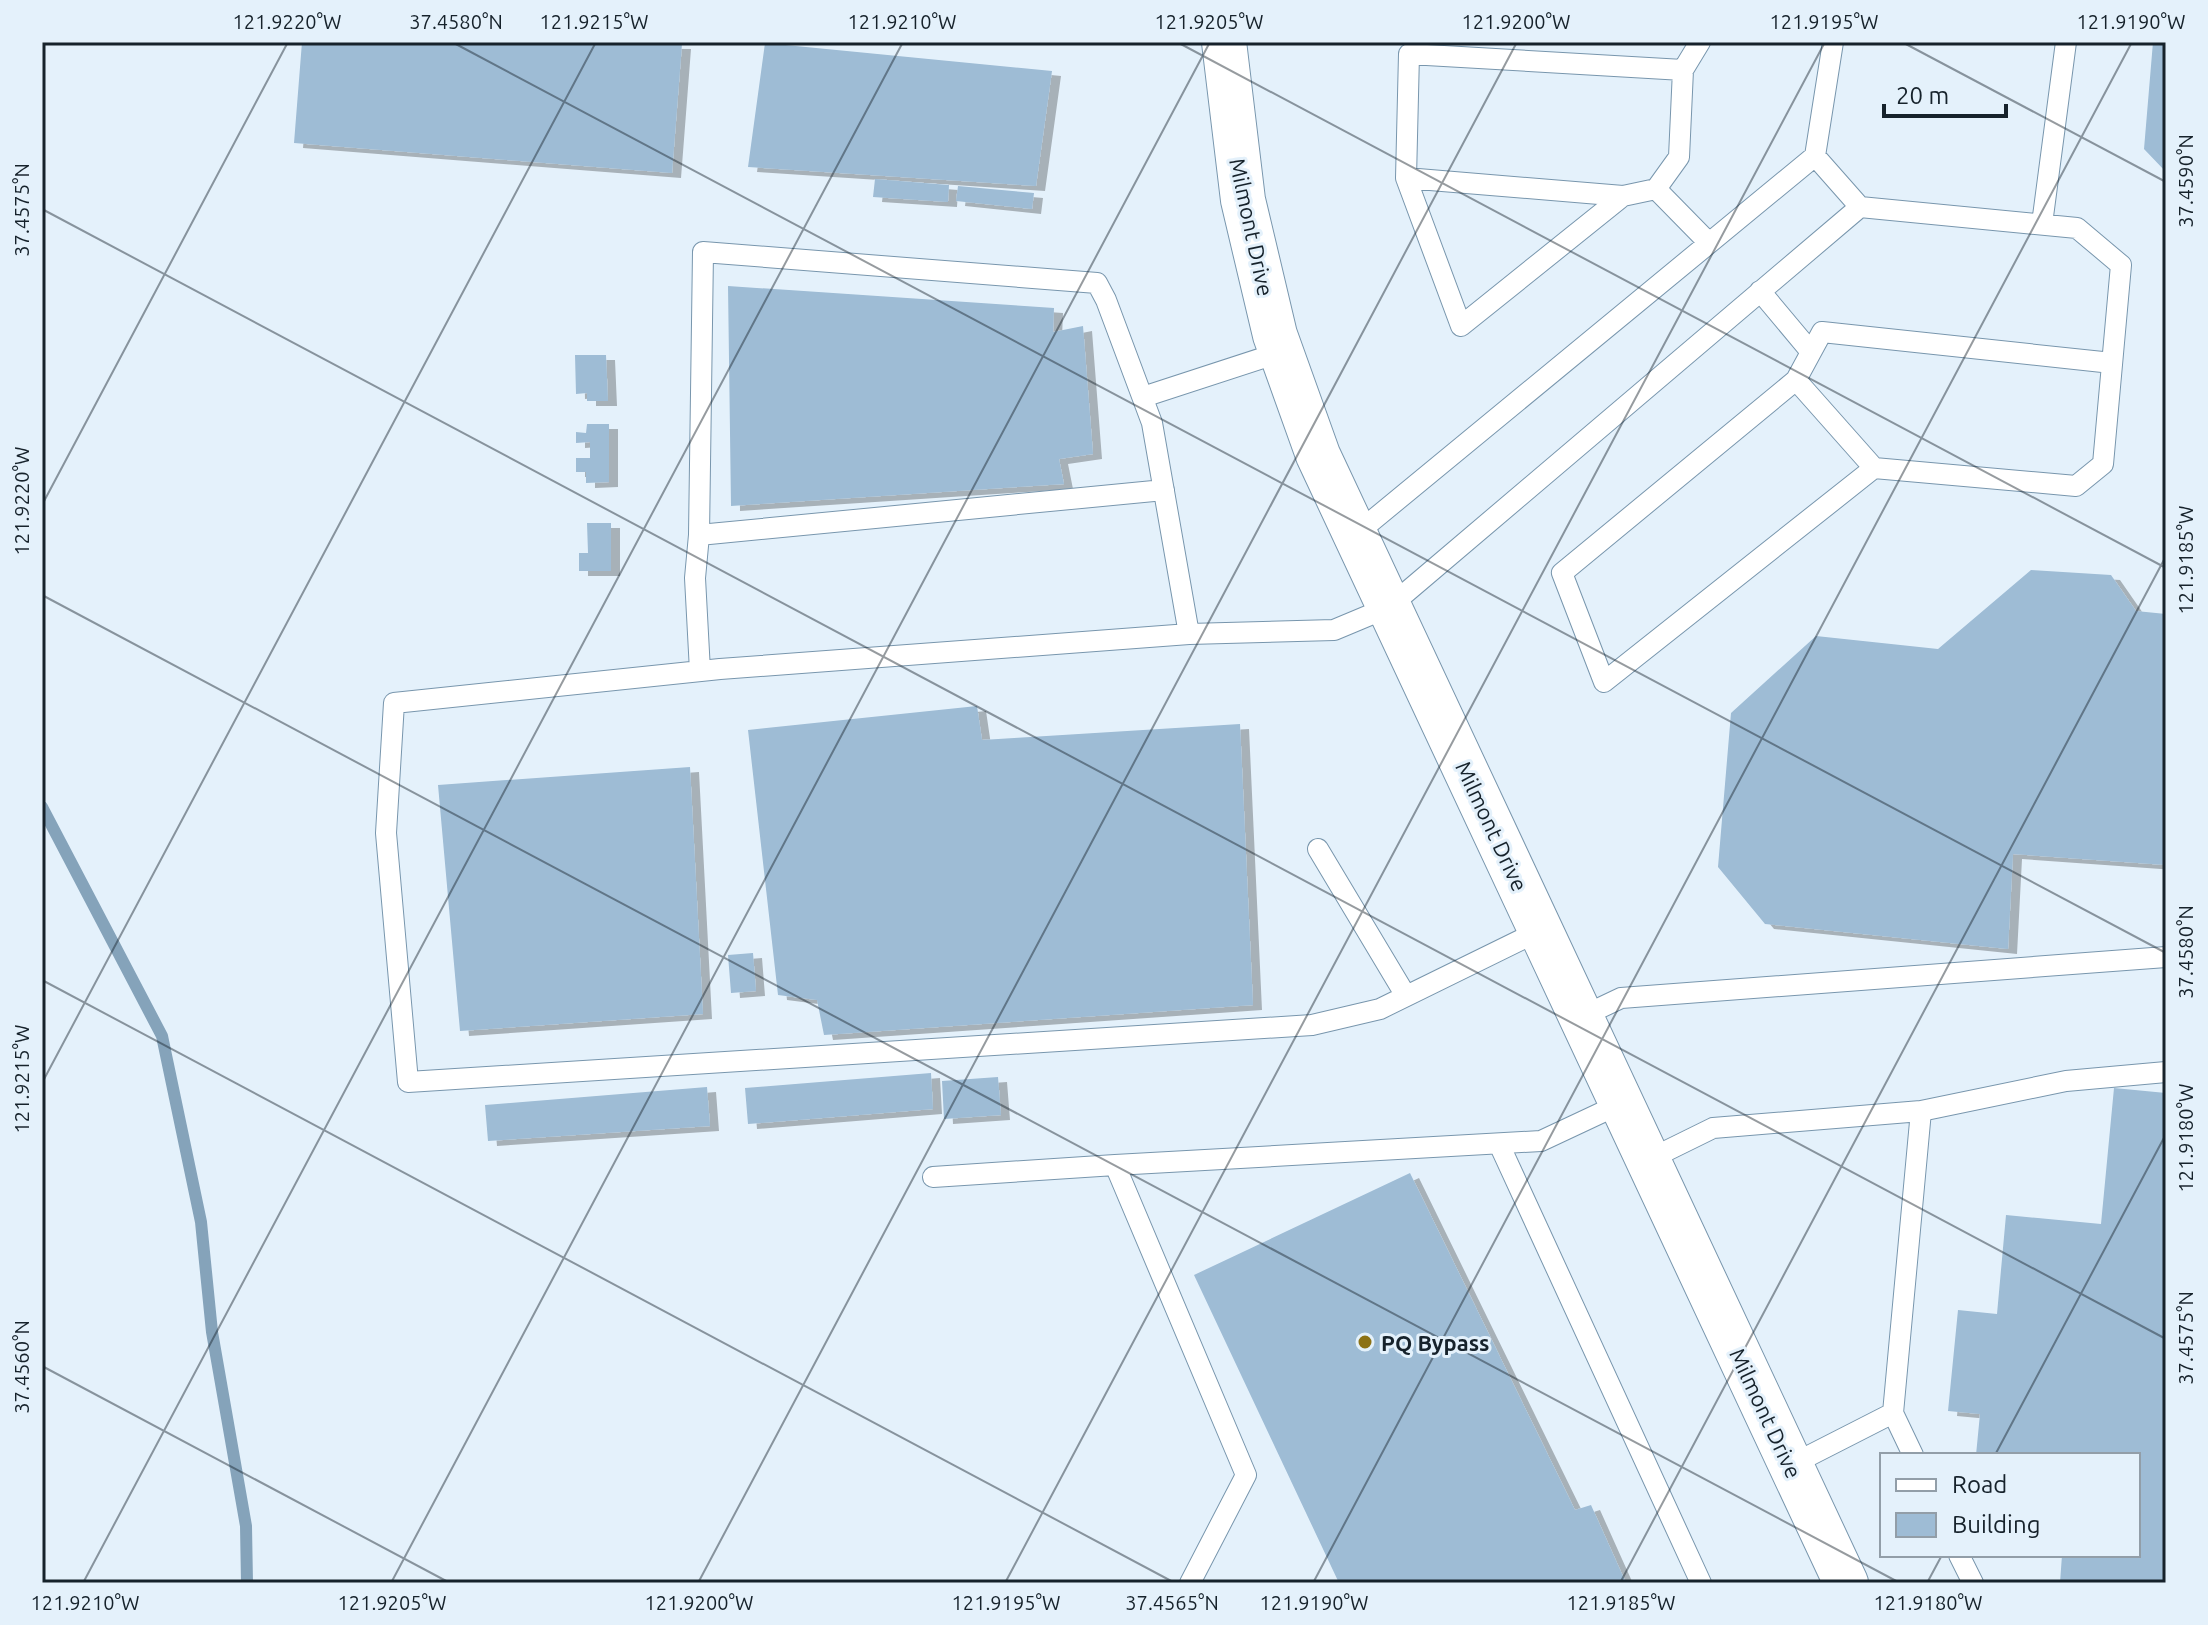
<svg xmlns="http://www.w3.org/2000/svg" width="2208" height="1625" font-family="Ubuntu,sans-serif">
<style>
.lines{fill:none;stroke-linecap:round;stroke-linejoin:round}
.stream{stroke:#85a3ba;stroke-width:12}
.building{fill:#9ebcd5;filter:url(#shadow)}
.lane-casing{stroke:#7896ad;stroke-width:22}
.secondary-casing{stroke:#7896ad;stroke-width:46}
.lane{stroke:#fff;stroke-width:20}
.secondary{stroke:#fff;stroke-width:44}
.ticks{fill:none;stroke:#16222b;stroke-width:2;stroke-opacity:0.45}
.poi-dot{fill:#8c7215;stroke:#e4f1fb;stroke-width:3}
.labels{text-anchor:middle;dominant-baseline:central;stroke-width:6;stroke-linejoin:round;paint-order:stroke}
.street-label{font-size:22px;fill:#16222b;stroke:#e4f1fb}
.poi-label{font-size:22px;font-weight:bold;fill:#16222b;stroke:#e4f1fb;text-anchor:start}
.neatline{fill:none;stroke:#16222b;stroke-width:3}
.ticks-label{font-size:20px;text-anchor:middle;fill:#16222b}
</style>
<defs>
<filter id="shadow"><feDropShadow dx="9" dy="5" stdDeviation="0" flood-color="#0004"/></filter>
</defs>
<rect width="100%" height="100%" fill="#e4f1fb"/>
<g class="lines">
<path class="stream" d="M42,807L162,1036L201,1222L212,1332L246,1526L247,1583"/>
</g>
<path class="building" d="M302,42L682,44L672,173L294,143Z
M2153,42H2166V172L2144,149Z
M765,43L1052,71L1036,186L748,167Z
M875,179L949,185L948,202L873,197Z
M958,186L1034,193L1032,209L956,201Z
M728,286L1054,308L1053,332L1083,326L1093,454L1059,459L1064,484L731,506Z
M575,355H606L608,401H587V393L576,394Z
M587,424H609V482L586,483V472H576V458H590V442L576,443V432L586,433Z
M587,523H611V571H579V553H588Z
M2031,570L2111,575L2136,611L2166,614V865L2013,854L2008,949L1765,924L1718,867L1731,713L1816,636L1938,649Z
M977,706L982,740L1240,724L1253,1005L824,1035L817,1000L778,995L748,730Z
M690,767L703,1014L460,1031L438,785Z
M753,953L756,991L731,993L728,955Z
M931,1073L933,1109L748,1124L745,1088Z
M998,1077L1001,1115L944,1119L942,1081Z
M707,1087L710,1126L488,1141L485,1105Z
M2114,1088L2166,1093V1583H2060L2062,1555H2138V1455H1976L1980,1414L1948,1411L1958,1310L1997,1314L2006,1215L2101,1224Z
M1410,1173L1575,1510L1591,1505L1626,1583H1339L1194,1275Z"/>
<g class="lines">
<defs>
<path id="lane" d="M1683,70L1700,42
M1815,156L1860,207L2077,228L2121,265L2103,464L2076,486L1874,468L1604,682L1562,573L1796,380L1874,468
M1406,178L1623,196
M1656,189L1623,196L1461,326L1406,178L1409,54L1683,70L1679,157L1656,189L1709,243
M2042,224L2066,42
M1760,291L1811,352
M1796,380L1822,332L2112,363
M1143,397L1281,352
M1164,490L699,535L703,252L1097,283L1106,300L1152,423L1189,634L720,669L394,703L386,833L408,1082L1312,1025L1380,1009L1541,930
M1356,534L1815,156L1833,42
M699,535L695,578L700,671
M1189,634L1334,630L1389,607L1860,207
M1318,849L1406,996
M1581,1017L1621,998L2166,957
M1921,1111L2066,1081L2166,1072
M1499,1144L1701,1583
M1648,1160L1713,1128L1921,1111L1893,1413L1791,1465
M933,1177L1115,1165
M1893,1413L1913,1455
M1959,1555L1973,1583
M1190,1583L1246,1475L1115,1165L1541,1141L1622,1103"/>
<path id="secondary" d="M1224,42L1243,200L1275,335L1318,455L1846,1583"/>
</defs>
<use href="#lane" class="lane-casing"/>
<use href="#secondary" class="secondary-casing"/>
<use href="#lane" class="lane"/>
<use href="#secondary" class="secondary"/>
</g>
<path class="ticks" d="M452,42L2166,953M1177,42L2166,568M1902,42L2166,182M42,209L2166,1339M42,505L288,42M42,595L1900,1583M42,980L1175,1583M42,1083L596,42M42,1366L450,1583M1995,1455L2166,1134M83,1583L903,42M391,1583L1210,42M698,1583L1517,42M1005,1583L1825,42M1313,1583L2132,42M1620,1583L2166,556M1927,1583L1942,1555"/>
<circle class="poi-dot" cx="1365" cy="1342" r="8"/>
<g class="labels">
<g class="street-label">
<text transform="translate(1252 227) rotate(78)">Milmont Drive</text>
<text transform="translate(1492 826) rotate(65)">Milmont Drive</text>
<text transform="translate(1766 1413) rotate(65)">Milmont Drive</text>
</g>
<g class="poi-label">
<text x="1381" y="1342">PQ Bypass</text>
</g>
</g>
<rect width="2208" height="1625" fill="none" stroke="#e4f1fb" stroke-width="88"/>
<rect x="1880" y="1453" width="260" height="104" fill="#e4f1fb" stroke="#929ea8" stroke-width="2"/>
<rect x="1896" y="1479" width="40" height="12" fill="#ffffff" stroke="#929ea8" stroke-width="2"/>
<text x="1952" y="1493" font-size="24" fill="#16222b">Road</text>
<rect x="1896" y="1513" width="40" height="24" fill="#9ebcd5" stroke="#929ea8" stroke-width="2"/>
<text x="1952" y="1533" font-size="24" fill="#16222b">Building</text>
<path d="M1884 104v12h122v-12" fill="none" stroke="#16222b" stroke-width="4"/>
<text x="1896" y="104" font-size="24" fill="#16222b" stroke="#e4f1fb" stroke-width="6" paint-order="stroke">20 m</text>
<rect x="44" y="44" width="2120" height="1537" class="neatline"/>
<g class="ticks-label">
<text x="287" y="29">121.9220°W</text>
<text x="456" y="29">37.4580°N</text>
<text x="594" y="29">121.9215°W</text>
<text x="902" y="29">121.9210°W</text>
<text x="1209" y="29">121.9205°W</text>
<text x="1516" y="29">121.9200°W</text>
<text x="1824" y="29">121.9195°W</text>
<text x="2131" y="29">121.9190°W</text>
<text transform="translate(2186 181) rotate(-90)" y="7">37.4590°N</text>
<text transform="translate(22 210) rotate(-90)" y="7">37.4575°N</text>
<text transform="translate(22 501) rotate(-90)" y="7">121.9220°W</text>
<text transform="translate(2186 560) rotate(-90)" y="7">121.9185°W</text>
<text transform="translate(2186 952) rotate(-90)" y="7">37.4580°N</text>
<text transform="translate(22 1079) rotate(-90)" y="7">121.9215°W</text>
<text transform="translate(2186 1138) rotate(-90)" y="7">121.9180°W</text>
<text transform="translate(2186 1338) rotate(-90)" y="7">37.4575°N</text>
<text transform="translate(22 1367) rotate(-90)" y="7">37.4560°N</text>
<text x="85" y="1610">121.9210°W</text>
<text x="392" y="1610">121.9205°W</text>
<text x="699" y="1610">121.9200°W</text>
<text x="1006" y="1610">121.9195°W</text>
<text x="1172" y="1610">37.4565°N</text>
<text x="1314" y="1610">121.9190°W</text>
<text x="1621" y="1610">121.9185°W</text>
<text x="1928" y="1610">121.9180°W</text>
</g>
</svg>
